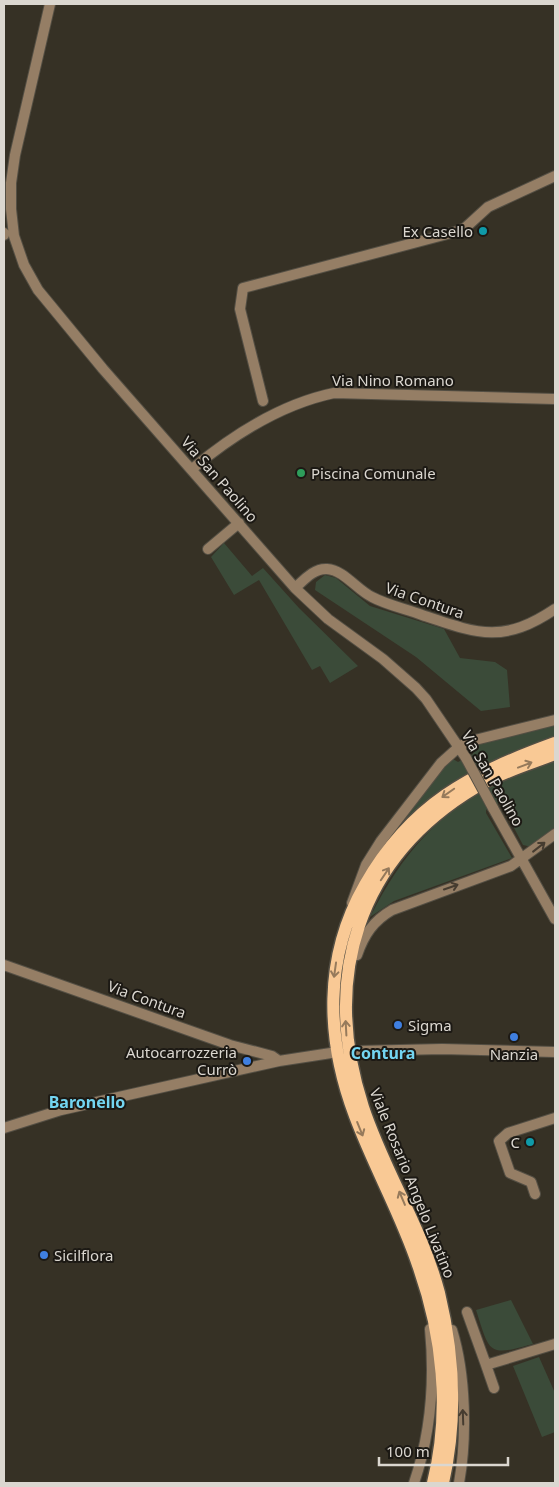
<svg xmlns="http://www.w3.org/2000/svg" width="559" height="1487" font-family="'Noto Sans',sans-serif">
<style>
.green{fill:#3b4b39}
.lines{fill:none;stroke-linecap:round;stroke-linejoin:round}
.minor-casing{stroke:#544f44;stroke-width:12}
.major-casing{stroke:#544f44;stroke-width:15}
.minor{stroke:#957e65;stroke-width:10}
.major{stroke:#f9c995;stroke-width:12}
.minor-bridge-casing{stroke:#544f44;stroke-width:12;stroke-linecap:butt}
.minor-bridge{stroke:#957e65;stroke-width:10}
.oneway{stroke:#967a5b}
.oneway2{stroke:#463c30}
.culture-dot{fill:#0f9aa8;stroke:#1c1914;stroke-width:2}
.leisure-dot{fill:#2e9e5b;stroke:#1c1914;stroke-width:2}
.shop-dot{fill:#3f7fe0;stroke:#1c1914;stroke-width:2}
.labels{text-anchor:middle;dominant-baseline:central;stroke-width:4;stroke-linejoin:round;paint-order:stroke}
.poi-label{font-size:15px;fill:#dbd7d0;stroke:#1c1914;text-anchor:end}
.street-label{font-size:15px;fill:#dbd7d0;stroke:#1c1914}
.neighbourhood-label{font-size:16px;font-weight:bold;fill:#73d5f1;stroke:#1c1914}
</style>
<rect width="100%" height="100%" fill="#363125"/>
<path class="green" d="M224,543L252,576L263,568L299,608L358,666L330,683L320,666L312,670L259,580L234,595L211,557Z
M325,575L336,578L370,606L444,629L460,658L495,662L507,670L510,707L481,711L416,657L315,590L316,582Z
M555,725V738C535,745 514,751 494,760C446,780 412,815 378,852L441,768L453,759L458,762L473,754V747L480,744Z
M555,761V827L532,847L523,845L502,805L499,803L486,810V813L512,858L394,901L370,917C402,854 439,810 504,780C521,772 539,767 555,761Z
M511,1300L533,1344C487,1357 490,1353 476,1310Z
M539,1357L555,1393V1432L542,1437L513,1366Z"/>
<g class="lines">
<defs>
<path id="minor" d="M50,4L15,155L11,183V209L14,236L24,265L38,290L103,369L295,588L328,619L383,659L416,688L426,699L466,758
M4,233V235
M263,401L240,309L243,288L455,232L465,228L488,207L555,176
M192,469C234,434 281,404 334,393L555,399
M208,549L239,523
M295,588C304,580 314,568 327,569C344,570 357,590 372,597C387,605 406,609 422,615C478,634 503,644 555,609
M493,808L555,919
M352,903L366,865L381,841L441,763L460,746L471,741L555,720
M357,955C364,935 373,921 392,910L511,866L555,834
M4,965L230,1045L272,1056L279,1061
M357,1051L442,1049L555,1052
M4,1128L61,1110L279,1061L331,1053
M535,1194L531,1182L510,1173L499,1141L508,1133L555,1118
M467,1312L486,1365L555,1344
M452,1330C466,1375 467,1438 459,1483
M486,1365L494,1388
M414,1483C431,1433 435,1382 430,1329"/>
<path id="major" d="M433,1483C451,1411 443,1335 418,1265C401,1214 374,1167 355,1116C326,1039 323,958 365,885C411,804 470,774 555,743
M443,1483C457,1421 454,1355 439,1293C422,1228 384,1171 363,1107C321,978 357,858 476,787C501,772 529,764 555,754"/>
</defs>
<use href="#minor" class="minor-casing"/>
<use href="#major" class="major-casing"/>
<use href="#minor" class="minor"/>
<use href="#major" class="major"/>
<defs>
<path id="minor-bridge" d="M466,758L493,808"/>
</defs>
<use href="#minor-bridge" class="minor-bridge-casing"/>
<use href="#minor-bridge" class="minor-bridge"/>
</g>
<defs><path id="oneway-shaft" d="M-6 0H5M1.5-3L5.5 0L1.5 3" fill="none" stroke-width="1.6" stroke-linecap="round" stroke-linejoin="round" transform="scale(1.25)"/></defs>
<g class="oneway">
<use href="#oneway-shaft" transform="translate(525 765) rotate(-21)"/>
<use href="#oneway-shaft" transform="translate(448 793) rotate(145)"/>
<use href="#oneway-shaft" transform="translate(385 874) rotate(-56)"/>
<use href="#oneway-shaft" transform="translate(335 970) rotate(98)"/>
<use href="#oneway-shaft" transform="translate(346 1028) rotate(-93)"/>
<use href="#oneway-shaft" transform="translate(360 1129) rotate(68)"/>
<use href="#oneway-shaft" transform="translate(402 1198) rotate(-113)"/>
</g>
<g class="oneway2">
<use href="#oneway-shaft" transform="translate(539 847) rotate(-38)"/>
<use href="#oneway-shaft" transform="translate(451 887) rotate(-19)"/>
<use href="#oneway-shaft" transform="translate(463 1417) rotate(-92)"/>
</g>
<g class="culture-dot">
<circle cx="483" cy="231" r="5"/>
<circle cx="530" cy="1142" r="5"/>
</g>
<circle class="leisure-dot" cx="301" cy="473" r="5"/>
<g class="shop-dot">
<circle cx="398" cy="1025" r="5"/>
<circle cx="514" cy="1037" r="5"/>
<circle cx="247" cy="1061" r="5"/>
<circle cx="44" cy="1255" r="5"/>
</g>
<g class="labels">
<g class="poi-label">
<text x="473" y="231">Ex Casello</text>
<text x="311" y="473" text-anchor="start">Piscina Comunale</text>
<text x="408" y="1025" text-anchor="start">Sigma</text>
<text x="237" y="1052">Autocarrozzeria<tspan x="237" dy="17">Currò</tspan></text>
<text x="514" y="1054" text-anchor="middle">Nanzia</text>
<text x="520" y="1142">C</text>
<text x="54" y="1255" text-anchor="start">Sicilflora</text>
</g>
<g class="street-label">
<text x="393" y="380">Via Nino Romano</text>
<text transform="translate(220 479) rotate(49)">Via San Paolino</text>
<text transform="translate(425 600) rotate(19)">Via Contura</text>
<text transform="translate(493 778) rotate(60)">Via San Paolino</text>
<text transform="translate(147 999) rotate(20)">Via Contura</text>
<text transform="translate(413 1183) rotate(68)">Viale Rosario Angelo Livatino</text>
</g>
<g class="neighbourhood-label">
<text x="383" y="1053">Contura</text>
<text x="87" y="1102">Baronello</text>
</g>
</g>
<rect width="559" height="1487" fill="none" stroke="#dbd7d0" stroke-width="10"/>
<path d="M379 1457v8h129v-8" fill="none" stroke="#dbd7d0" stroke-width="2.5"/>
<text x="386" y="1457" font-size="15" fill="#dbd7d0" stroke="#1c1914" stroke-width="4" paint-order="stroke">100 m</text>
</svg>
